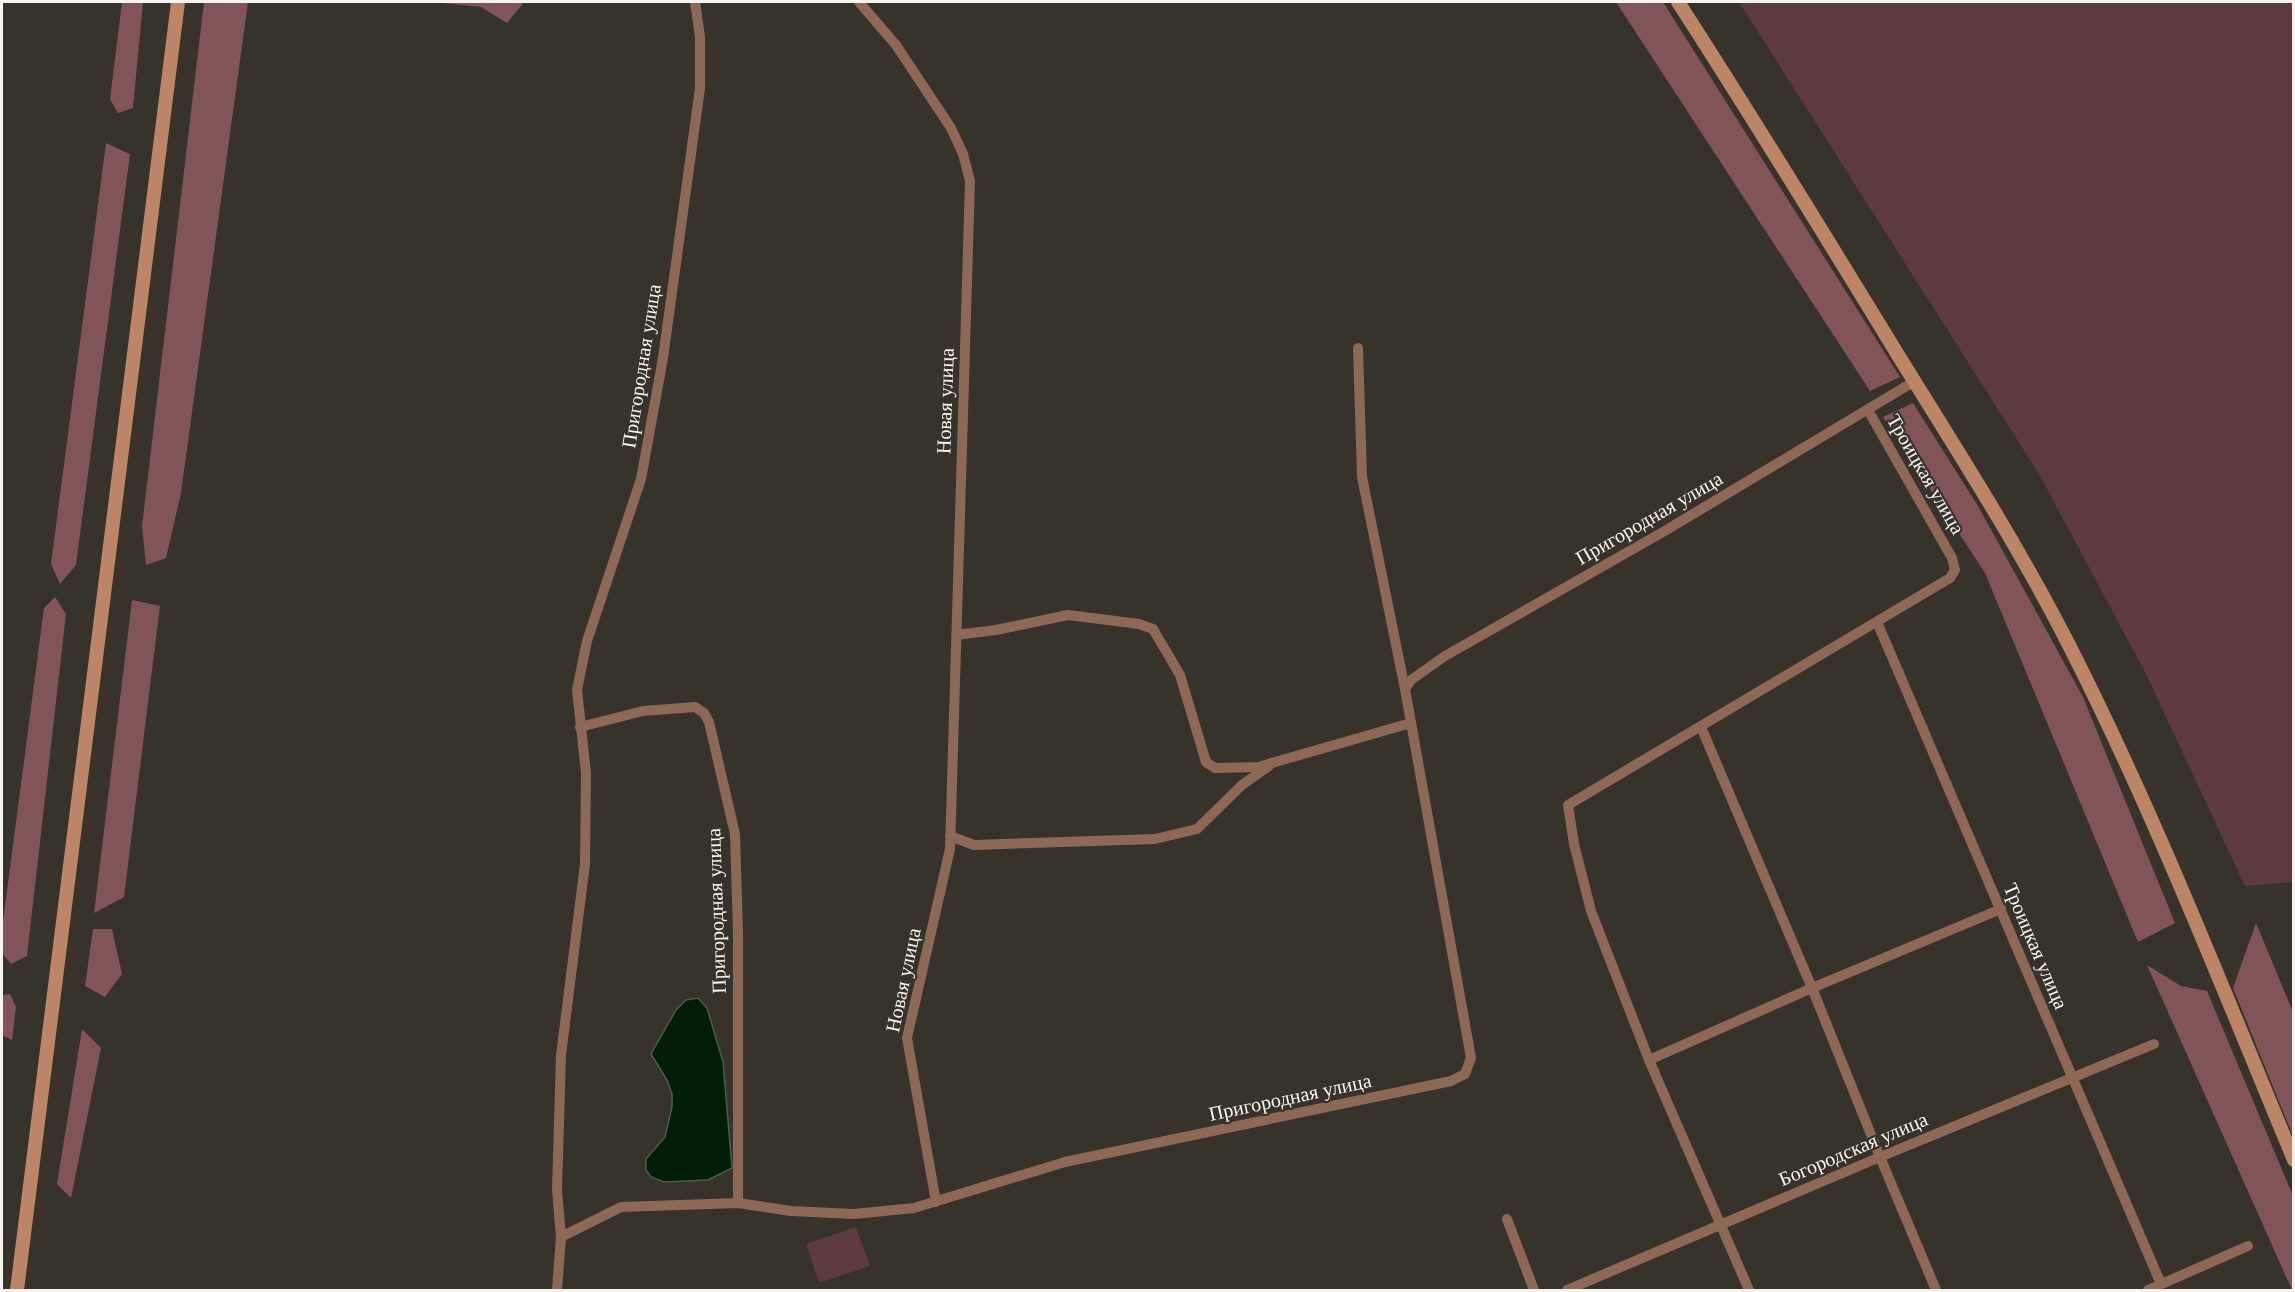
<svg xmlns="http://www.w3.org/2000/svg" width="2295" height="1292" font-family="Georgia,serif">
<style>
.green{fill:#5d3a3c}
.forest{fill:#815457}
.water{fill:#001d05;stroke:#4a5d4b;stroke-width:1.5}
.lines{fill:none;stroke-linecap:round;stroke-linejoin:round}
.street{stroke:#8c6855;stroke-width:10}
.secondary{stroke:#bd8567;stroke-width:14}
.labels{text-anchor:middle;dominant-baseline:central;stroke-width:4.5;stroke-linejoin:round;paint-order:stroke}
.street-label{font-size:20px;fill:#f7f3ee;stroke:#37322a}
</style>
<rect width="100%" height="100%" fill="#37322a"/>
<path class="green" d="M1739,2H2293V882L2245,886L2146,674L2039,474Z
M856,1227L870,1266L819,1283L806,1244Z"/>
<path class="forest" d="M122,2H143L133,108L118,113L110,99Z
M204,2H248L181,493L166,558L146,565L142,526Z
M434,2H524L507,23L481,7Z
M1616,2H1663L1900,377L1870,391Z
M106,143L130,154L76,565L60,584L51,564Z
M1913,403L1978,506L2083,697L2175,923L2138,942L1985,573L1883,417Z
M55,597L66,614L27,956L11,964L2,953V929L44,608Z
M132,600L160,606L124,897L94,913Z
M2256,923L2293,1012V1136L2233,988Z
M93,929H112L122,974L105,997L85,986Z
M2147,965L2181,986L2207,991L2293,1196V1290H2292Z
M10,994L16,1007L12,1040L2,1035V995Z
M82,1029L101,1048L71,1198L57,1184Z"/>
<path class="water" d="M698,998L707,1008L723,1062L732,1168L708,1180L664,1182L651,1177L646,1170V1159L665,1137L672,1107V1094L667,1080L651,1054L676,1010L686,1000Z"/>
<g class="lines">
<path class="street" d="M859,2L896,45L951,128L963,154L970,181L950,849L907,1038L936,1202
M1877,622L2161,1284
M956,635L996,630L1068,615L1139,624L1153,629L1180,675L1206,762L1215,768L1258,767L1411,723
M1405,689L1411,680L1445,656L1663,532L1915,381
M580,727L643,711L695,707L704,713L709,722L735,834L738,933V1203
M1701,727L1812,988L1880,1157L1936,1290
M950,836L974,845L1155,839L1197,829L1242,785L1269,766
M1649,1060L1812,988L2001,909
M1507,1219L1534,1290
M561,1237L621,1207L738,1203L791,1211L854,1214L914,1208L1065,1162L1451,1081L1465,1074L1471,1058L1405,689L1362,477L1358,348
M557,1290L561,1237L557,1190L561,1055L585,864L586,773L577,690L587,641L641,479L663,358L700,88V37L695,2
M1567,1290L1880,1157L2154,1044
M1749,1290L1649,1060L1591,911L1574,844L1568,805L1950,578L1955,570L1952,558L1868,410
M2148,1290L2248,1246"/>
<path class="secondary" d="M1678,2C1753,118 1826,237 1898,355C1957,450 2018,545 2069,645C2154,812 2222,987 2294,1160
M17,1290L178,2"/>
</g>
<g class="labels">
<g class="street-label">
<text transform="translate(641 366) rotate(-81)">Пригородная улица</text>
<text transform="translate(945 401) rotate(-88)">Новая улица</text>
<text transform="translate(1926 474) rotate(60)">Троицкая улица</text>
<text transform="translate(1649 518) rotate(-30)">Пригородная улица</text>
<text transform="translate(716 911) rotate(-92)">Пригородная улица</text>
<text transform="translate(2036 946) rotate(67)">Троицкая улица</text>
<text transform="translate(903 980) rotate(-78)">Новая улица</text>
<text transform="translate(1290 1097) rotate(-12)">Пригородная улица</text>
<text transform="translate(1853 1149) rotate(-23)">Богородская улица</text>
</g>
</g>
<rect width="2295" height="1292" fill="none" stroke="#f7f3ee" stroke-width="6"/>
</svg>
